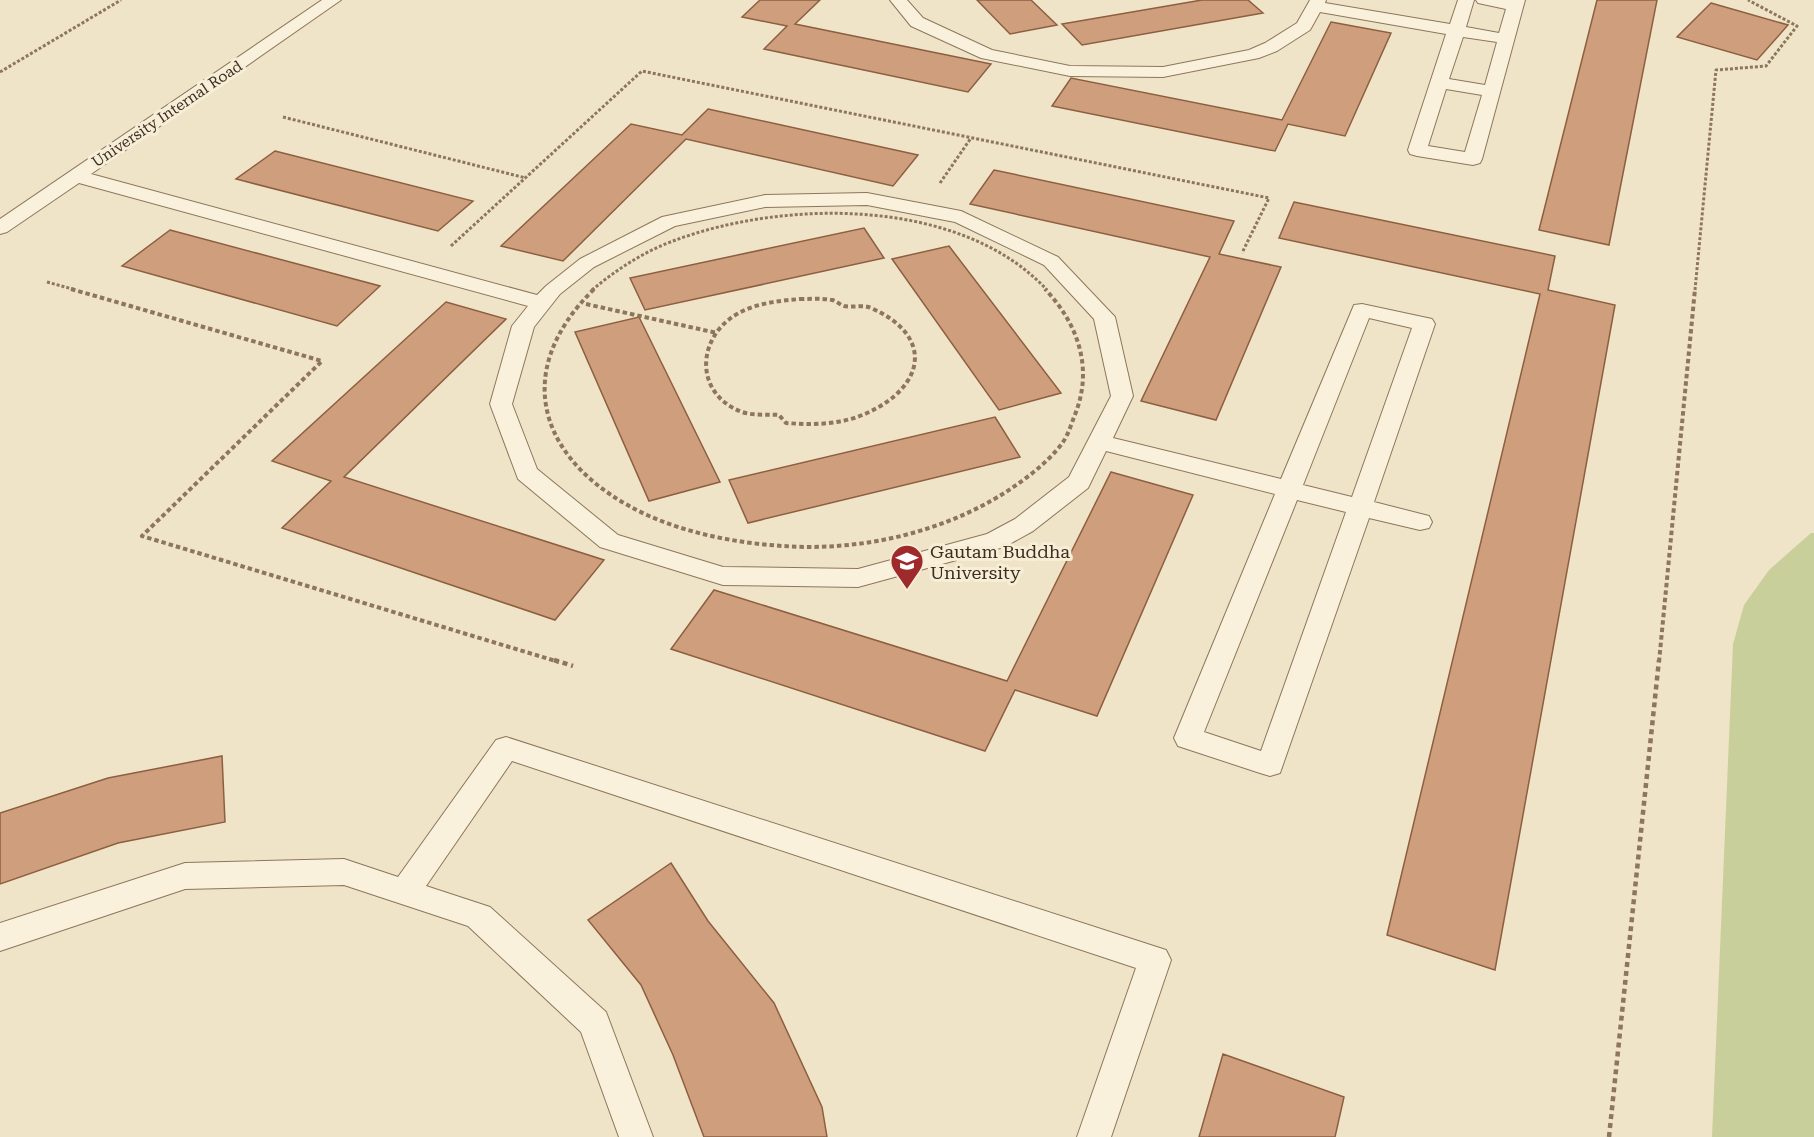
<svg xmlns="http://www.w3.org/2000/svg" width="1814" height="1137" font-family="'Roboto Serif',serif">
<style>
.green{fill:#c9cf9b}
.building{fill:#cf9f7d;stroke:#8d5f41;stroke-width:1.5}
.lines{fill:none;stroke-linecap:round;stroke-linejoin:round}
.service-casing{stroke:#8d765c;stroke-width:2}
.path-far2{stroke:#8d765c;stroke-width:3;stroke-dasharray:3 2;stroke-linecap:butt}
.path-far1{stroke:#8d765c;stroke-width:4;stroke-dasharray:4.5 3;stroke-linecap:butt}
.path{stroke:#8d765c;stroke-width:4.5;stroke-dasharray:5 4;stroke-linecap:butt}
.service{fill:#faf1dc;fill-rule:evenodd}
.labels{text-anchor:middle;dominant-baseline:central;stroke-width:6;stroke-linejoin:round;paint-order:stroke}
.far-street-label{font-size:15px;fill:#3d2e20;stroke:#f7eed8}
.poi-label{font-size:18px;fill:#3d2e20;stroke:#f7eed8;text-anchor:start}
</style>
<rect width="100%" height="100%" fill="#f0e4c8"/>
<path class="green" d="M1811,533H1814V1137H1712L1733,644L1744,605L1769,570Z"/>
<path class="building" d="M760,0H820L795,24L991,64L968,92L764,49L787,26L742,17Z
M977,0H1031L1057,25L1010,34Z
M1202,0H1248L1263,13L1082,45L1062,24Z
M1597,0H1657L1609,245L1539,230Z
M1711,3L1788,25L1757,60L1677,37Z
M1331,22L1391,33L1345,136L1288,124L1275,151L1052,106L1071,78L1282,120Z
M708,109L918,155L893,186L686,139L563,261L501,246L631,124L682,135Z
M275,151L473,201L438,231L236,179Z
M994,170L1234,221L1219,254L1281,267L1216,420L1141,401L1210,257L970,204Z
M1294,202L1555,256L1548,290L1615,305L1495,970L1387,935L1540,294L1279,238Z
M864,228L884,258L645,310L630,278Z
M170,230L380,286L337,326L122,266Z
M949,246L1061,393L999,410L892,259Z
M446,302L506,319L344,477L604,560L555,620L282,528L331,481L272,461Z
M639,317L720,482L649,501L575,332Z
M995,417L1020,457L748,523L729,480Z
M1111,472L1193,495L1097,716L1015,690L985,751L671,649L714,590L1007,681Z
M222,756L225,822L118,843L0,884V813L108,778Z
M671,863L708,921L774,1003L822,1107L827,1137H704L673,1055L641,985L588,920Z
M1223,1054L1344,1097L1335,1137H1199Z"/>
<g class="lines">
<defs>
<path id="service" d="M322,0H341L91,174L537,295L546,286L580,259L662,217L765,195L867,193L961,211L1058,257L1115,317L1133,396L1113,438L1281,479L1354,305L1362,304L1432,319L1435,324L1374,502L1429,516L1432,522L1429,528L1420,530L1369,518L1280,773L1270,776L1260,773L1178,746L1174,738L1275,494L1106,451L1088,488L1033,531L1004,547L858,587L723,585L600,547L518,479L490,404L512,326L528,306L79,183L7,232L0,234V219ZM867,205L955,222L1044,265L1094,319L1111,396L1069,477L1015,519L987,534L858,569L723,567L618,535L537,469L512,404L534,327L560,294L594,267L675,226L765,207ZM1369,318L1412,328L1352,497L1303,485ZM1297,500L1346,512L1261,751L1204,732Z
M890,0H907L923,18L992,50L1070,66L1163,67L1249,50L1265,43L1297,23L1310,0H1326L1325,3L1450,24L1458,0H1474L1466,27L1499,33L1506,9L1478,3L1476,0H1525L1482,159L1480,163L1473,165L1417,156L1410,154L1408,150L1446,34L1320,12L1310,30L1277,51L1259,58L1163,77L1070,76L981,58L911,26ZM1463,37L1497,42L1485,85L1449,79ZM1446,89L1482,95L1465,152L1428,146Z
M506,737L1166,950L1171,960L1111,1137H1077L1136,968L512,761L426,886L490,907L606,1012L653,1137H619L581,1032L468,926L344,885L185,889L0,951V923L185,863L344,859L398,877L496,740Z"/>
</defs>
<use href="#service" class="service-casing"/>
<path class="path-far2" d="M0,72L121,0
M283,117L526,178
M940,183L971,138
M451,246L642,71L1269,198L1242,253
M47,282L76,290
M592,290C616,270 643,252 673,241C784,199 961,197 1047,290
M1695,290L1716,70L1766,66L1797,26L1748,0"/>
<path class="path-far1" d="M71,289L322,361L142,536L559,662
M594,289C506,376 543,467 647,515C689,534 737,543 783,546C853,551 928,536 989,502C1013,489 1048,464 1063,442C1068,435 1071,425 1074,417C1094,370 1079,325 1045,289
M800,299C810,299 822,298 832,300C837,301 840,305 844,306C853,308 863,304 871,308C935,336 925,387 867,413C841,425 813,425 786,423L779,415C767,414 754,416 742,412C694,394 696,338 737,314C756,303 778,301 800,299Z
M586,304L717,333
M1659,662L1695,289"/>
<path class="path" d="M554,660L573,666
M1609,1137L1659,660"/>
<use href="#service" class="service"/>
</g>
<defs>
<symbol id="university-pin" viewBox="-11 -11 22 30"><path d="M0 17L-7.5 6A9.5 9.5 0 1 1 7.5 6Z" fill="#9e2a2b" stroke="#f7eed8"/><path d="M0-5L7-2L0 1L-7-2ZM-4 1L0 2.5L4 1V4Q0 6-4 4Z" fill="#fff"/></symbol>
</defs>
<g fill-rule="evenodd">
<use href="#university-pin" x="888" y="542" width="38" height="52"/>
</g>
<g class="labels">
<g class="far-street-label">
<text transform="translate(167 114) rotate(-34)">University Internal Road</text>
</g>
<g class="poi-label">
<text x="930" y="551">Gautam Buddha<tspan x="930" dy="21">University</tspan></text>
</g>
</g>
</svg>
